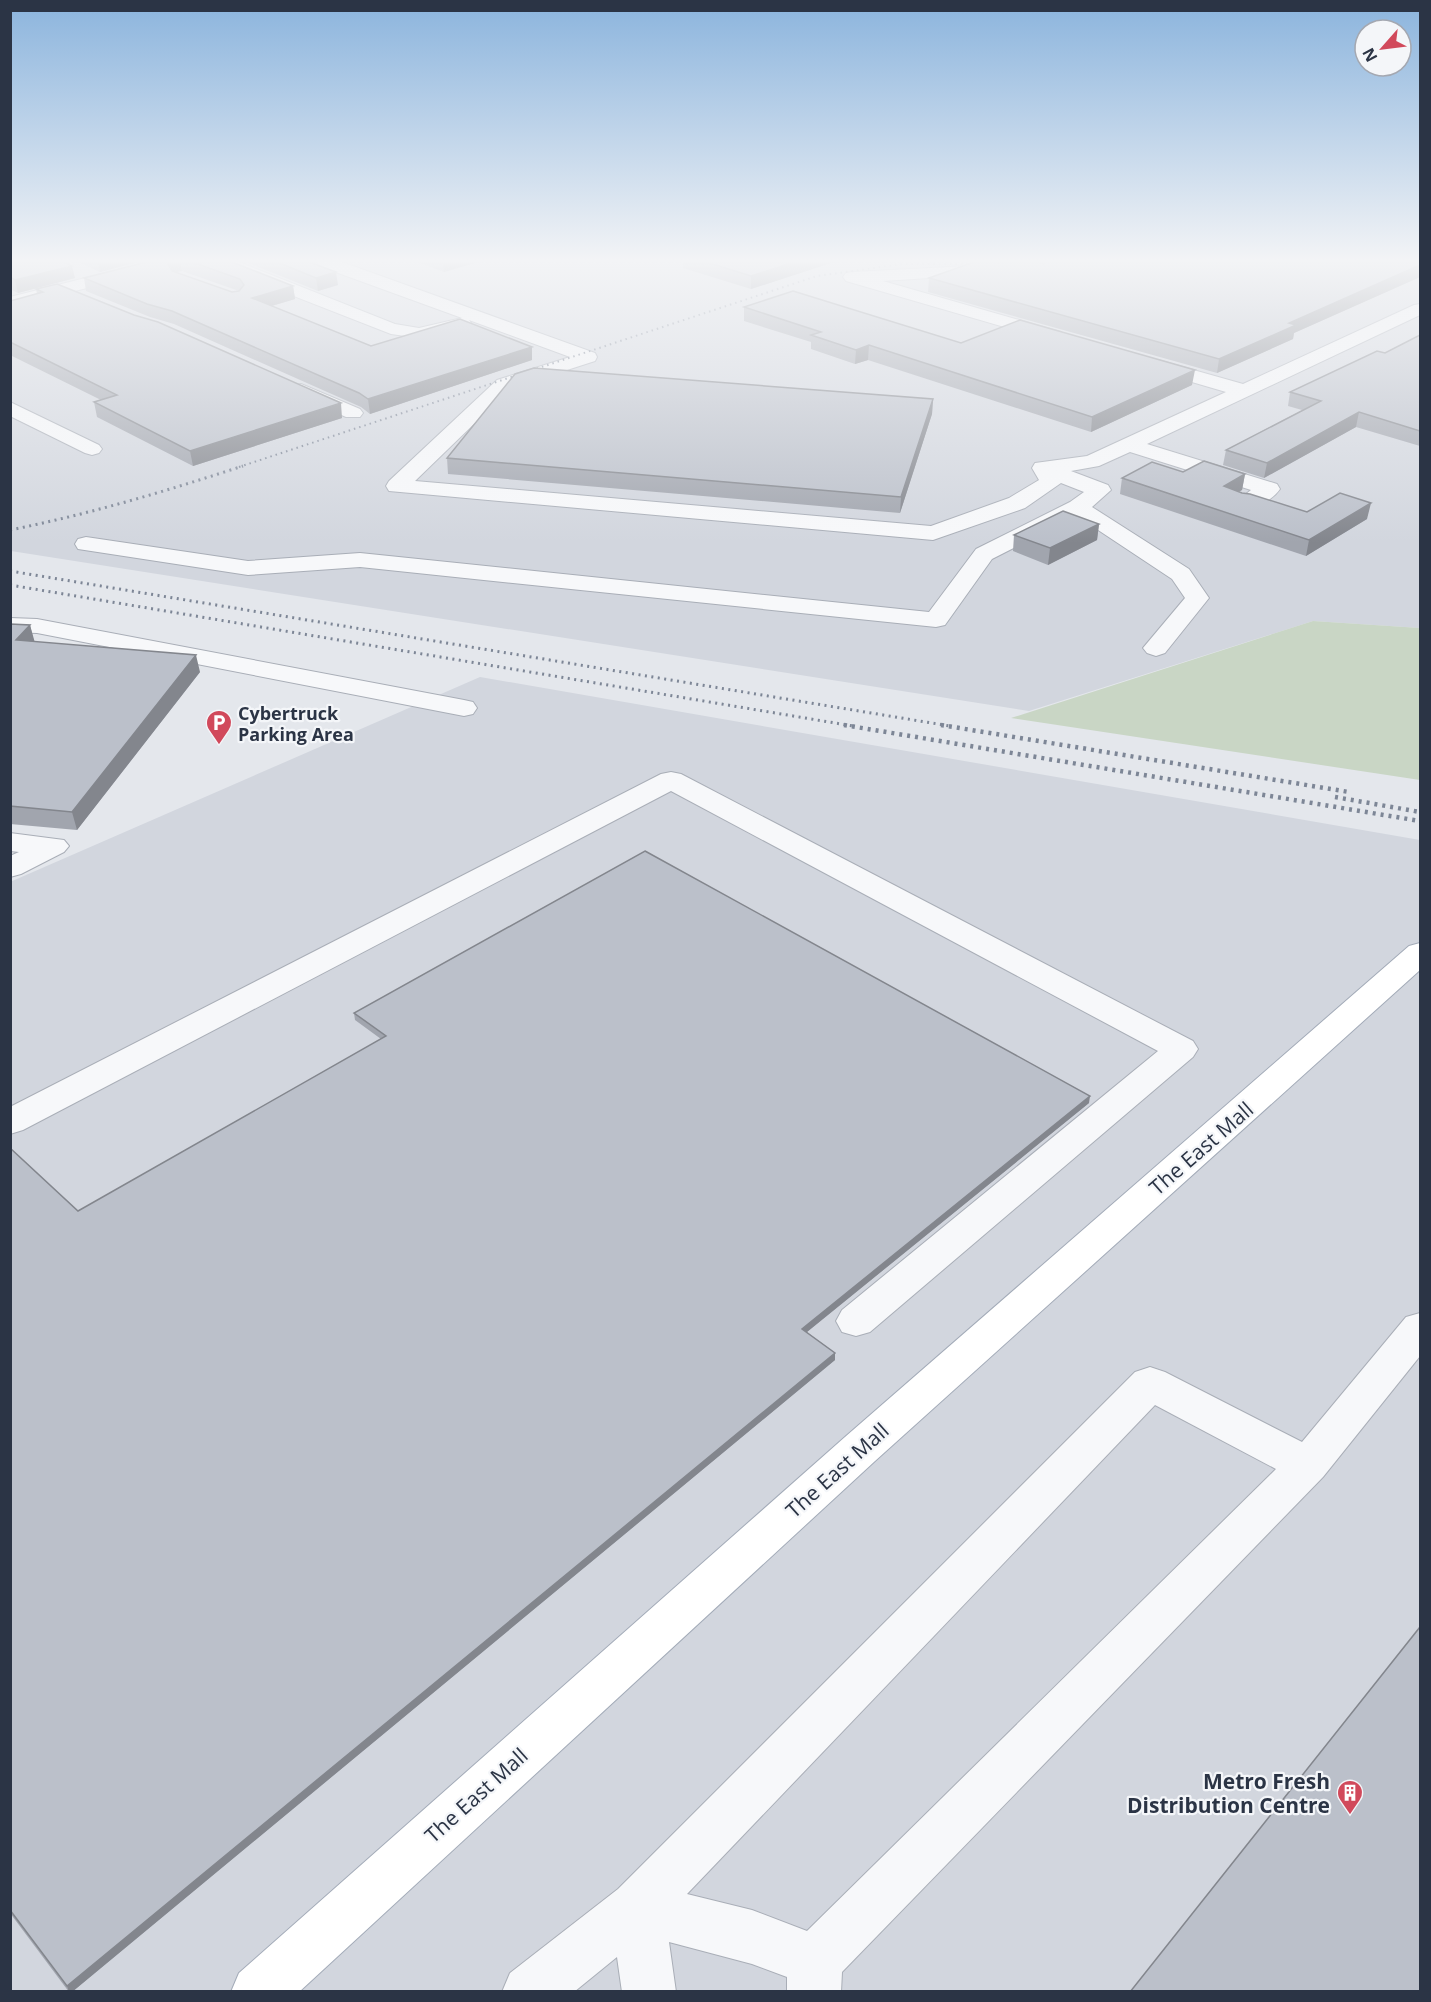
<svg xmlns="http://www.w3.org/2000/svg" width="1431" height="2002" font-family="'Open Sans',sans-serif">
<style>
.built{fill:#d2d6de}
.green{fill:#c9d6c5}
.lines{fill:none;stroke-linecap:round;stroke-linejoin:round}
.minor-casing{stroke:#a9aeb7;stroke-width:2}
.major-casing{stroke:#a3abb8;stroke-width:2}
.minor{fill:#f7f8fa;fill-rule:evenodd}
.major{fill:#fff;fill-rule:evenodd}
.rail-far2{stroke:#7d8696;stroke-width:2;stroke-dasharray:1.5 4;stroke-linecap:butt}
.rail-far1{stroke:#7d8696;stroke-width:3;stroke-dasharray:2 4.5;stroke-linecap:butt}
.rail{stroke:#7d8696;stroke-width:4.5;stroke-dasharray:3 5;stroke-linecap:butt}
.wall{fill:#a1a5ae;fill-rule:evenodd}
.shaded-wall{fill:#83868d}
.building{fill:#bbc0ca;stroke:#83868d;stroke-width:1.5}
.labels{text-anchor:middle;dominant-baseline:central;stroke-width:4.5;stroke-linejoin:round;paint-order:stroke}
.poi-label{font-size:18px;font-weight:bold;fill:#2b3445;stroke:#f4f6f9;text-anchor:start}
.near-street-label{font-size:21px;fill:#2b3445;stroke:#f4f6f9}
.near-poi-label{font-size:21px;font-weight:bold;fill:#2b3445;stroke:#f4f6f9;text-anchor:end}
</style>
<rect width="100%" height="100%" fill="#e4e7ec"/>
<path class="built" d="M10,262H1420V628L1313,621L1029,711L11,551Z
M480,677L1420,840V1991H11L10,882Z"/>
<path class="green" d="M1313,621L1420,628V780L1011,718Z"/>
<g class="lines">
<defs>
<path id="minor" d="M149,262H178L176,266L10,307V297Z
M215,262H239L395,324L419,328L462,318L319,266L317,262H342L595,353L597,357L595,361L511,388L415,481L931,526L1009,498L1039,480L1032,468L1035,463L1087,456L1226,392L1144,368L1142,364L1144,360H1158L1243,384L1414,305L1420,304V315L1147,444L1277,484L1280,489C1272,501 1253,510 1239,507L1236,502L1251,490L1130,452L1099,466L1071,471L1108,485L1111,490L1092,507L1189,569L1209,598L1165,653L1156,656L1147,653L1143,648L1185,598L1172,579L1077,516L992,559L945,625L936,627L360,567L248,575L78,549L75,544L78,539L86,537L248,561L360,553L929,612L976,549L1070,502L1084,492L1061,483L1025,508L933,540L389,491L386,486L389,481L497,380L570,357L469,320L471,323L468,327L419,338L391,334L217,266Z
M969,266L977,271L975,275L883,281L1061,332L1064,336L1061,340H1049L846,281L843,277L846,273L852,272Z
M301,384L360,409L363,413L360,417H346L294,394L291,390L294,386Z
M10,402L99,445L102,449L99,453L92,455L85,453L10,416Z
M10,618L37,619L464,700L473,702L477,708L473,714L464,716L37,633L10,632Z
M671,772L681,774L1193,1041L1198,1049L1193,1057L870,1332L856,1336L842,1332L836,1321L842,1310L1158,1051L671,791L23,1130L10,1134V1107L661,774Z
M10,833L64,840L69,846L64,852L21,874L10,877V856L19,852L10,851Z
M1420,1313V1356L1323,1477L842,1972L841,1992H787V1977L752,1964L669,1942L676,1992H622L617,1957L574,1992H502L510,1973L618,1889L1135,1372L1150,1367L1165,1372L1302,1442L1406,1317ZM1155,1405L1276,1469L807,1931L752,1910L687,1894Z"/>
<path id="major" d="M1420,943V970L875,1461L299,1992H231L239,1973L845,1437L1409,946Z"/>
</defs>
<use href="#minor" class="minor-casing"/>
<use href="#major" class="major-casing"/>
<use href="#minor" class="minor"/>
<use href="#major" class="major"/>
<path class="rail-far2" d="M239,467L817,276L902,264H988"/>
<path class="rail-far1" d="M10,530C90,514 166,491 243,466
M10,571L950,726
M10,585L853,726"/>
<path class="rail" d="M844,725L1420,821
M941,725L1349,792
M1335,797L1420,812"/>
</g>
<path class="wall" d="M10,262L75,278L18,293L10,289Z
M78,262H138L100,272Z
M146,262H232L293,286L295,299L272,306L371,346L532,360L370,414L361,407L174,324L150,317L86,291L84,278ZM182,271L239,291L232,292L174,272Z
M246,262H309L338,285L318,291Z
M417,262H478L444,272Z
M683,262H834L751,289L683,268Z
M999,263L1044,264L1420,277L1294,333L1293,339L1217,373L928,292L929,278Z
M36,289L342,418L193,466L97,417L94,402L101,400L10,355V301L37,294Z
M744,307L961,343L1192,385L1091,432L868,360L855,364L811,349V342L744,321Z
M1420,335V446L1356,427L1264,478L1223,465L1226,450L1302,410L1288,406L1290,392L1385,353Z
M933,399L932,414L900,513L448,474L447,458Z
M1183,472L1245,474L1242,490L1238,492L1242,493L1307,512L1367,519L1306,556L1120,494L1122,478Z
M1099,524L1097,540L1048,565L1013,551L1014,535Z
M10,624L30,625L34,642L200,672L77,830L10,824Z
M354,1013L1089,1103L807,1332L835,1353V1360L72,1992H69L10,1913V1148L78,1211L381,1039L355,1020Z"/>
<path class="shaded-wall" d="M98,262H138L100,272Z
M169,262H180L182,271L175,272L170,277L168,264Z
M443,262H478L444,272Z
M794,262H834L751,289V276Z
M1420,265V277L1294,333L1293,339L1217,373L1219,359L1289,323Z
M72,266L75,278L18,293L15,280Z
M336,272L338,285L318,291L316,278Z
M293,286L295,299L254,311L252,298Z
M869,345L868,360L855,364L856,350Z
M532,347V360L370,414L368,399Z
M1195,370L1192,385L1091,432L1092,417Z
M933,399L932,414L900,513L901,497Z
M341,403L342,418L193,466L190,451Z
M1359,412L1356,427L1264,478L1267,463Z
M1245,474L1242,490L1221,501L1224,486Z
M1371,503L1367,519L1306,556L1309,540Z
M1099,524L1097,540L1048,565L1050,548Z
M30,625L35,643L16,640Z
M196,655L200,672L77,830L72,812Z
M1090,1096L1089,1103L802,1336V1329Z
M835,1353V1360L72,1992H69L67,1986Z"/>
<path class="building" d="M10,262H64L72,266L15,280L10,277Z
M147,262H169L168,264L172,271L232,292L239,291L244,285L240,279L192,262H232L293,286L252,298L371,346L460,319L532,347L368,399L359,393L172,311L147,304L84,278Z
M277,262H309L336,272L316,278Z
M706,262H794L751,276Z
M974,262H995L999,263L1002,262H1038L1044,264L1047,262H1420V265L1289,323L1296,325L1219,359L929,278Z
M57,284L134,315L158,322L341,403L190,451L94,402L117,395L10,342V301L43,292L36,289Z
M793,291L961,343L1020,320L1195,370L1092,417L869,345L856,350L811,335L821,332L744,307Z
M1420,335V431L1359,412L1267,463L1226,450L1321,401L1290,392L1377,351L1385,353Z
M534,368L933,399L901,497L447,458L515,374Z
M1204,461L1245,474L1224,486L1242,493L1250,494L1307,512L1340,493L1371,503L1309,540L1122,478L1152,462L1183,472Z
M1063,511L1099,524L1050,548L1014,535Z
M10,624L30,625L16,640L196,655L72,812L10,806Z
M645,851L1090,1096L802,1329L835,1353L67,1986L10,1910V1148L78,1211L386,1036L354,1013Z
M1420,1627V1992H1130Z"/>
<linearGradient id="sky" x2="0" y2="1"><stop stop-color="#8bb4dd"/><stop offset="0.48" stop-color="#f3f4f6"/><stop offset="1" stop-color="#f3f4f6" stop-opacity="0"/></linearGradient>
<rect width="1431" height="543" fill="url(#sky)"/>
<defs>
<symbol id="parking-pin" viewBox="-11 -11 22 30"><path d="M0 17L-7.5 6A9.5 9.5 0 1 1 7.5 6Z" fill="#d1495b" stroke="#f4f6f9"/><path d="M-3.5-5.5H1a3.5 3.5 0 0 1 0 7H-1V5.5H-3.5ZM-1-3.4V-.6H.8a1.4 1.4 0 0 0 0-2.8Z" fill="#fff"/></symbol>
<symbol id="building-pin" viewBox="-11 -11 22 30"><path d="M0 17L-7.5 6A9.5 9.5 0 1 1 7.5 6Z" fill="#d1495b" stroke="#f4f6f9"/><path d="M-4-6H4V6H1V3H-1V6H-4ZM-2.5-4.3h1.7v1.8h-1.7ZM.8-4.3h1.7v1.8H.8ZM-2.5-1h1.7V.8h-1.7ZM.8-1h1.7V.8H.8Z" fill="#fff"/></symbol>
</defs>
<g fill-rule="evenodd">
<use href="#parking-pin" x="204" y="708" width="30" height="40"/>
<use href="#building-pin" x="1335" y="1778" width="30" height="40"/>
</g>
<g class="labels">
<g class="poi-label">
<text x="238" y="713">Cybertruck<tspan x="238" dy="21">Parking Area</tspan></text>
</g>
<g class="near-street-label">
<text transform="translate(1201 1148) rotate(-41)">The East Mall</text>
<text transform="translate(837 1470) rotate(-42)">The East Mall</text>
<text transform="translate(476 1795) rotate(-42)">The East Mall</text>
</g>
<g class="near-poi-label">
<text x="1330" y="1781">Metro Fresh<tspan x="1330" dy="24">Distribution Centre</tspan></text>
</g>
</g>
<rect width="1431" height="2002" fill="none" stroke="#2b3445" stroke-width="24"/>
<g transform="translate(1383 48) rotate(242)"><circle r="28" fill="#f4f6f9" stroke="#a4a8b1" stroke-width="1.5"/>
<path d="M0-4.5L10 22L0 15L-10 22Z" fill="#d1495b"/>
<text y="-9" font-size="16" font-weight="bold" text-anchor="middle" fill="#2b3445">N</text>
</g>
</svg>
